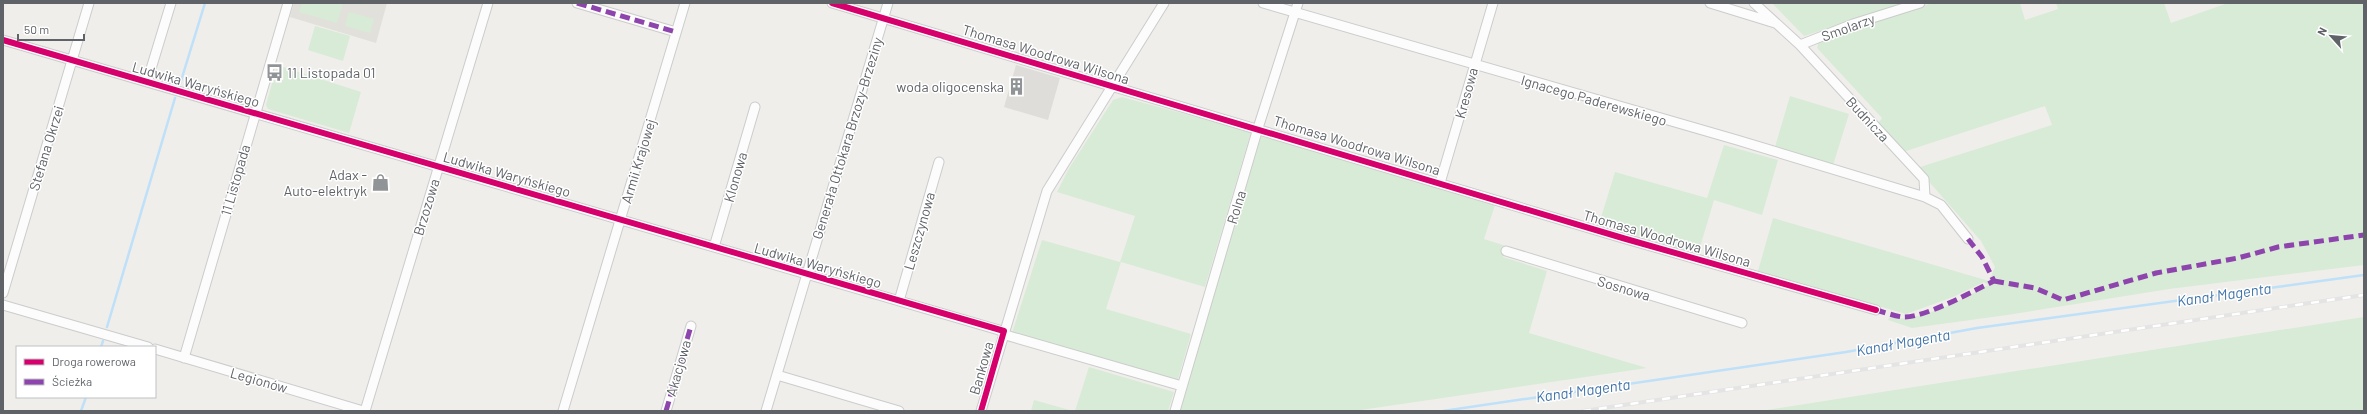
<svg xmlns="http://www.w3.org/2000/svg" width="2367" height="414" font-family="Barlow,sans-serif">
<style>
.industrial{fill:#dfddda}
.education{fill:#e2e0da}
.green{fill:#d8ebd6}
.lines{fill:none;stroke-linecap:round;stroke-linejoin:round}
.stream{stroke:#bfe0f9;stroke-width:2.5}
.minor-casing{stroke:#cbcccc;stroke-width:11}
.minor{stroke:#fdfcfc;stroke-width:9}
.rail-casing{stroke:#e4e4e4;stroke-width:4}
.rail{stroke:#fff;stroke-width:2.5;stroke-dasharray:8;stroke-linecap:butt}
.quiet{stroke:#8e44ad;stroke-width:5;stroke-dasharray:10 5;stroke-linecap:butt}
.cycleway-casing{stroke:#fff;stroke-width:8}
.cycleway{stroke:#d6006c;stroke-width:6}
.labels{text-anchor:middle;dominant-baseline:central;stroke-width:3;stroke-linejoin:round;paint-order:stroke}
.street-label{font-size:14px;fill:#5f6368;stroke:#fff}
.poi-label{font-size:14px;fill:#5f6368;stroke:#fff;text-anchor:end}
.water-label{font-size:15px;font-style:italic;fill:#4174aa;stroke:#fff}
</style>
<rect width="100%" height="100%" fill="#efeeea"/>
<path class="industrial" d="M1016,65L1060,78L1048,120L1004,107Z"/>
<path class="education" d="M294,3H387L376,43L290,17Z"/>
<path class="green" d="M302,3H343L337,23L299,12Z
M1772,3H1908L1804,36Z
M1932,3H2020L2025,20L2058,9L2056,3H2164L2171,23L2228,3H2364V265L2169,289L2007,315L1912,328L1888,320L1890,317C1915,325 1966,298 1988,285L1984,282L1953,297L1906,314L1758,271L1773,218L1989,281L1995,267L1981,241L1917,168L2052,125L2045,106L1903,152L1877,125L1882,118L1817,48L1819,40Z
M349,12L374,19L370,33L345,26Z
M315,26L350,36L343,61L308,50Z
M277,65L361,92L349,133L268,109L266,105Z
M1790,96L1849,114L1833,165L1775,147Z
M1122,97L1251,132L1205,287L1121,262L1106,309L1191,334L1177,382L1012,333L1042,240L1120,262L1135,216L1057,192L1068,170L1113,100Z
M1261,136L1495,205L1484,239L1506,246L1503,257L1547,271L1529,333L1647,368L1354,411H1180Z
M1724,145L1778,160L1762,215L1714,200L1698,254L1599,224L1615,172L1707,198Z
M2364,317V411H1760Z
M1089,367L1174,392L1168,411H1075Z
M1034,400L1073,411H1031Z"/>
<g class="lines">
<path class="stream" d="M180,84L205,3
M107,327L175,98
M101,347L103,341
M81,411L86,397
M1443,411L1846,352L1977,328L2364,275"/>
<defs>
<path id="minor" d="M577,3L676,32
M832,3L1626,239L1876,310
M1263,3L1737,140L1925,197L1941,205L1968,239
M1710,3L1775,23
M1754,3L1800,45L1924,179L1925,197
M3,40L999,330L1009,336L1182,386
M1800,45L1853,24L1920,3
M147,82L171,3
M1440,183L1493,3
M714,247L755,107
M1506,251L1742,323
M3,293L89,3
M899,301L939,162
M3,305L148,347
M155,349L363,411
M184,358L288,3
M777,375L899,411
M365,411L488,3
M563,411L685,3
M666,411L691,326
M766,411L888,3
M981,411L1047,191L1164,3
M1175,411L1258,128L1298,3"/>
</defs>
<use href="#minor" class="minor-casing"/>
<use href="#minor" class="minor"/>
<defs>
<path id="rail" d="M1583,411L2364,295"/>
</defs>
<use href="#rail" class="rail-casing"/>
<use href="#rail" class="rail"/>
<path class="quiet" d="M577,3L676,32
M1968,239L1982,257L1994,281
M1994,281L2035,288L2063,300L2156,273L2238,258L2278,247L2364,235
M1876,310C1884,312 1894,316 1903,317C1925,318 1973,291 1994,281
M666,411L691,326"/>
<defs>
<path id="cycleway" d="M832,3L1626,239L1876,310
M3,40L1004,331L981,411"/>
</defs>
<use href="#cycleway" class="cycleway-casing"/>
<use href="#cycleway" class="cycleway"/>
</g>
<defs>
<symbol id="bus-bare" viewBox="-9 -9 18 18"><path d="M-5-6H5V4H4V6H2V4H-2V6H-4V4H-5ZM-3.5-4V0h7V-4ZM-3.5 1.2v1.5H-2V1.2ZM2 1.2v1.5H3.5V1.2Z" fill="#919496" stroke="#fff" stroke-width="2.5" paint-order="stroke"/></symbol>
<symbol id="building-bare" viewBox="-9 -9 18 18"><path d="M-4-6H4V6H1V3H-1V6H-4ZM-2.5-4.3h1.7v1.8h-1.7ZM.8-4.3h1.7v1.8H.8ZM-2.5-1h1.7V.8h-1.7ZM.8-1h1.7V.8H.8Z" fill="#919496" stroke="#fff" stroke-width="2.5" paint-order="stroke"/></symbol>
<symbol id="shop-bare" viewBox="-9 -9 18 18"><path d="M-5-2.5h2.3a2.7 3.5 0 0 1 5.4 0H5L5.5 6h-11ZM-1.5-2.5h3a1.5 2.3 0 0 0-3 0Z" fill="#919496" stroke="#fff" stroke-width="2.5" paint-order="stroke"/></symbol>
</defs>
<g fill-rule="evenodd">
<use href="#bus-bare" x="262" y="60" width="25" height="25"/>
<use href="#building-bare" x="1004" y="74" width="25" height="25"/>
<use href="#shop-bare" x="368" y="170" width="25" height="25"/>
</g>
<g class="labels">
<g class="street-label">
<text transform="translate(1848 27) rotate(-20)">Smolarzy</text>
<text transform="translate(1046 54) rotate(17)">Thomasa Woodrowa Wilsona</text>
<text transform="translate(196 84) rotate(16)">Ludwika Waryńskiego</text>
<text transform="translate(1466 93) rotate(-75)">Kresowa</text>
<text transform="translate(1594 100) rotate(16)">Ignacego Paderewskiego</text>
<text transform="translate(1868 119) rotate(47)">Budnicza</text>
<text transform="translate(847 138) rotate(-73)">Generała Ottokara Brzozy-Brzeziny</text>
<text transform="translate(1357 145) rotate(17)">Thomasa Woodrowa Wilsona</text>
<text transform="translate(46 148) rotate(-73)">Stefana Okrzei</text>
<text transform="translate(638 161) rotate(-73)">Armii Krajowej</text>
<text transform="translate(507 174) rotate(16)">Ludwika Waryńskiego</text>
<text transform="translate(735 177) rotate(-74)">Klonowa</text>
<text transform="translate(235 180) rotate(-74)">11 Listopada</text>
<text transform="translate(426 207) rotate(-73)">Brzozowa</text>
<text transform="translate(1236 207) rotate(-73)">Rolna</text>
<text transform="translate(919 231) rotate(-74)">Leszczynowa</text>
<text transform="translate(1667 238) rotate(16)">Thomasa Woodrowa Wilsona</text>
<text transform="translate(818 265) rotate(16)">Ludwika Waryńskiego</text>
<text transform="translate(1624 288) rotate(17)">Sosnowa</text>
<text transform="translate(678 368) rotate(-74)">Akacjowa</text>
<text transform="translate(981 368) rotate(-74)">Bankowa</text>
<text transform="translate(259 380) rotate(16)">Legionów</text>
</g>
<g class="poi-label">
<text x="287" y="72" text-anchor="start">11 Listopada 01</text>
<text x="1004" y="86">woda oligocenska</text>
<text x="367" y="174">Adax -<tspan x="367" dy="16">Auto-elektryk</tspan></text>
</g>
<g class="water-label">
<text transform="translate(2224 294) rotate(-8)">Kanał Magenta</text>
<text transform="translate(1903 342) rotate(-10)">Kanał Magenta</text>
<text transform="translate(1583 390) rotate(-8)">Kanał Magenta</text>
</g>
</g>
<rect width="2367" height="414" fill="none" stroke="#5f6368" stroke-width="8"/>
<rect x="16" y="346" width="140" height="52" fill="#ffffff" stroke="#bfc1c3"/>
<rect x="24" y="359" width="20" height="6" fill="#d6006c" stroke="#bfc1c3"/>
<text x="52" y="366" font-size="12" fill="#5f6368">Droga rowerowa</text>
<rect x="24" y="379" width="20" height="6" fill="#8e44ad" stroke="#bfc1c3"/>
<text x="52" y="386" font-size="12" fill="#5f6368">Ścieżka</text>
<g transform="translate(2331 36) rotate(297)" stroke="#ffffff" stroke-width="3" paint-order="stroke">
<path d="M0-3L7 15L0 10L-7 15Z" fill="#5f6368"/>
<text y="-6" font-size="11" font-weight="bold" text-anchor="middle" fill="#5f6368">N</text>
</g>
<path d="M18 34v6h66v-6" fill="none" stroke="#5f6368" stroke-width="2"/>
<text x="24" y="34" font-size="12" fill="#5f6368" stroke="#ffffff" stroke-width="3" paint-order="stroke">50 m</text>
</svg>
